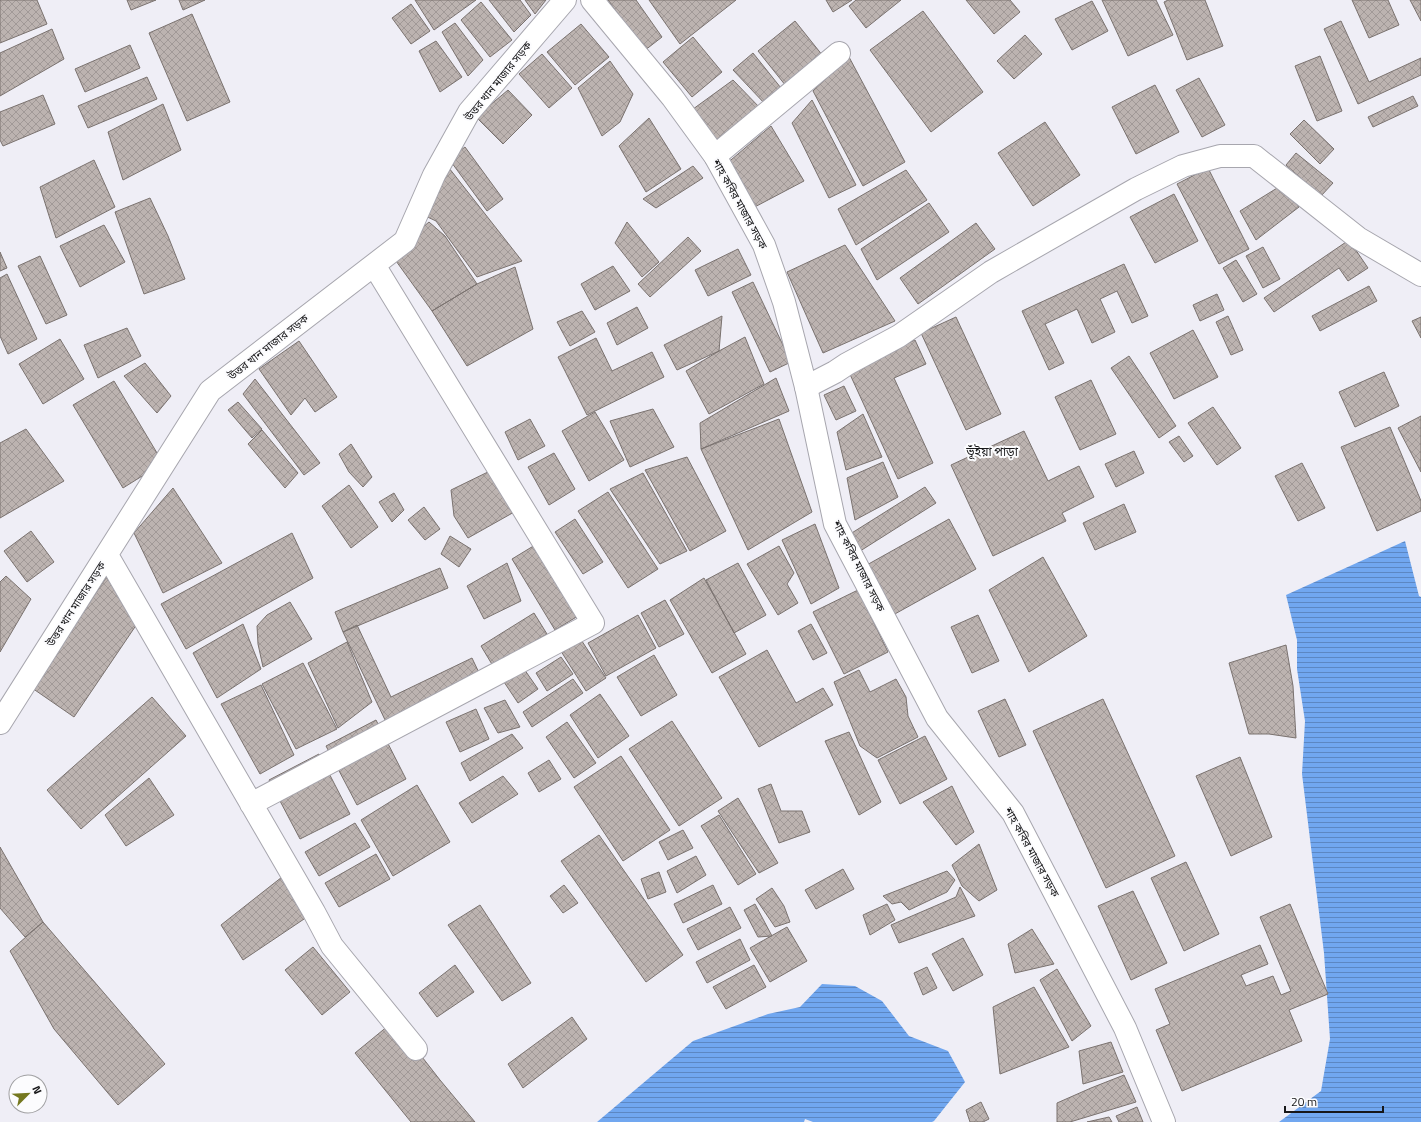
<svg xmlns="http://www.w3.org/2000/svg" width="1421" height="1122" font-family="'Titillium Web','Noto Sans Bengali',sans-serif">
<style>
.water{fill:url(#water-rules)}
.building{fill:url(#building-cross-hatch);stroke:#7a726f}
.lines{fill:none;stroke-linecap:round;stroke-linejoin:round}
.minor-casing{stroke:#a7a6ae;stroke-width:24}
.tertiary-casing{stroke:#a7a6ae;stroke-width:24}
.minor{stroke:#fff;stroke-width:22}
.tertiary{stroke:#fff;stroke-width:22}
.labels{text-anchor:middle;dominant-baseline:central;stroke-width:4;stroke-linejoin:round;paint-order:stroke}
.street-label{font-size:11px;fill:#171719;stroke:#fcfcfe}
.neighbourhood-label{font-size:12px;fill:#171719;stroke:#fcfcfe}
</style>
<defs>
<pattern id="water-rules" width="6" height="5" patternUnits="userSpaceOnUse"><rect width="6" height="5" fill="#71a7f0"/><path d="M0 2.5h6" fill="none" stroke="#5c87c2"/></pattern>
<pattern id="building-cross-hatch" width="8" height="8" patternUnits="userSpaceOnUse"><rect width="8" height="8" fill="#bcb3b0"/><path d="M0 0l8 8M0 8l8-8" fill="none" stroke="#a19997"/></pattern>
</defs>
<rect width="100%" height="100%" fill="#efeef6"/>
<path class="water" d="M1405,541L1419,596L1421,597V1122H1279L1321,1091L1330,1039L1324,953L1302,774L1305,721L1297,669V640L1286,595Z
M822,984L855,986L882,1001L909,1036L948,1051L965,1082L934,1121L932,1122H813L805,1119L804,1122H597L693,1041L768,1014L800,1007Z"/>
<path class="building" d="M0,0H37L47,24L0,43Z
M127,0H156L131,10Z
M179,0H205L183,10Z
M415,0H476L434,30Z
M489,0H520L531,15L514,32Z
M525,0H546L535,14Z
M608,0H636L662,37L644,51Z
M649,0H736L680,44Z
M826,0H852L833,12Z
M856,0H901L866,28L849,6Z
M966,0H1010L1020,12L994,34Z
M1102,0H1156L1173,35L1128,56Z
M1168,0H1205L1223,46L1187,60L1164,2Z
M1352,0H1388L1399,25L1369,38Z
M1410,0H1421V21Z
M1092,1L1108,31L1072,50L1055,19Z
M481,2L512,40L490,57L461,20Z
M411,4L430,31L411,44L392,18Z
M923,11L983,92L931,132L870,50Z
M192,14L230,102L187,121L149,33Z
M795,21L823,56L786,86L758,51Z
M1341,21L1369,82L1421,58V75L1358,104L1324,29Z
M455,23L483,60L468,76L442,32Z
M581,24L609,57L575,85L547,52Z
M52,29L64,59L0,96V53Z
M1025,35L1042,54L1014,79L997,61Z
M693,37L722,72L692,97L663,62Z
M436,41L462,77L440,92L419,51Z
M130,45L140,68L85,92L75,69Z
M753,53L781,88L766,105L733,70Z
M542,54L572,88L549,108L519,74Z
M1320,56L1342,111L1317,121L1295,66Z
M849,57L905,162L863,186L813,91Z
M610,61L633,94L620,122L602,136L578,88Z
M147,77L157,99L88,128L78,106Z
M1199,78L1225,125L1202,137L1176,90Z
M733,80L762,110L711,149L689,112Z
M1155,85L1179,132L1136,154L1112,107Z
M508,90L532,115L503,144L476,117Z
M43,95L55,124L3,146L0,140V112Z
M1413,96L1418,106L1373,127L1368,117Z
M812,100L856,185L829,198L792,123Z
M163,104L181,150L123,180L108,132Z
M649,118L681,169L646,192L619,146Z
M1304,120L1334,149L1320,164L1290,134Z
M1045,122L1080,175L1033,206L998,153Z
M771,126L804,181L749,210L725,165Z
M465,147L503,199L487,211L449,159Z
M1296,153L1333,183L1321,196L1286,165Z
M94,160L115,207L56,238L40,187Z
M693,166L703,178L656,208L643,199Z
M449,168L522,261L477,277L436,221L419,213Z
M1208,168L1249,249L1219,264L1177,184Z
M906,170L927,200L856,245L838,209Z
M1282,185L1299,207L1256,240L1240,211Z
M1174,194L1198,241L1155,263L1130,217Z
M150,198L168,236L185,279L144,294L115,212Z
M929,203L949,232L877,280L861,249Z
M429,222L445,236L477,284L432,311L391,254Z
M627,222L659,262L642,277L615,243Z
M976,223L995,249L918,304L900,278Z
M104,225L125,262L80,287L60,246Z
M688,237L701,251L650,297L638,284Z
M1349,240L1368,268L1348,281L1339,268L1274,312L1264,298Z
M845,245L895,321L823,353L787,272Z
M1263,247L1280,279L1263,288L1246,256Z
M738,249L751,275L708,296L695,270Z
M0,252L7,268L0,271Z
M40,256L67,315L46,324L18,266Z
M1236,260L1257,294L1243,302L1223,268Z
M1124,264L1148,316L1132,323L1117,291L1100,299L1115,332L1092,343L1077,309L1045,324L1064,363L1049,370L1022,311Z
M613,266L630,291L595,310L581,284Z
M515,267L533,329L467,366L432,311L477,284Z
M7,274L37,339L8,354L0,336V278Z
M753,282L791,362L770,372L732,292Z
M1369,286L1377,301L1320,331L1312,316Z
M1217,294L1224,310L1200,321L1193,305Z
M637,307L648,328L617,345L607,323Z
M582,311L595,332L570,346L557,322Z
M722,316L719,351L677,370L664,345Z
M1228,316L1243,350L1231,355L1216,322Z
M956,317L1001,414L966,430L921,333Z
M1421,317V338L1412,321Z
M127,328L141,356L98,378L84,345Z
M1193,330L1218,377L1174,399L1150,353Z
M745,337L764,384L709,414L686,371L719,351Z
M596,338L612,371L652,352L664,377L587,415L558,357Z
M60,339L84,379L43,404L19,364Z
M915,340L926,364L894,378L933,463L898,479L848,370Z
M299,341L337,397L315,412L305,398L291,415L259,369Z
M1129,356L1176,426L1159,438L1111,368Z
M145,363L171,396L157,413L124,376Z
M1384,372L1399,406L1355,427L1339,392Z
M776,378L789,411L701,449L700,423Z
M255,379L320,463L304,475L243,394Z
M1091,380L1116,434L1080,450L1055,397Z
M114,381L163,463L123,488L73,405Z
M844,386L856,411L836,420L824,395Z
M238,402L262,429L252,438L228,410Z
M1213,407L1241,448L1217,465L1188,423Z
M653,409L674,447L630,467L610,421Z
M595,412L624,460L589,481L562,431Z
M863,414L882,457L846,470L837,432Z
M1421,416V472L1398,428Z
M530,419L545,446L518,460L505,432Z
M779,419L812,512L748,550L701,449Z
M1390,427L1421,501V511L1377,531L1341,447Z
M26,429L64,481L0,518V443Z
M262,430L298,473L285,488L248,444Z
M1024,431L1048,481L1079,466L1094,497L1062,513L1066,521L993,556L951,465Z
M1179,436L1193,456L1184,462L1169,442Z
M351,444L372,477L363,487L349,472L339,454Z
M1134,451L1144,473L1116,487L1105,464Z
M554,453L575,489L549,505L528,467Z
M687,457L726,531L690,551L645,470Z
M883,462L898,497L855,520L847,478Z
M1302,463L1325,508L1298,521L1275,476Z
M492,470L516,511L468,538L454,516L451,490Z
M643,473L687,551L660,564L610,489Z
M349,485L378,527L351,548L322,506Z
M925,487L936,503L857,553L847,536Z
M173,488L222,563L163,593L134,533Z
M608,492L658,569L628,588L578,511Z
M394,493L404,510L392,522L379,502Z
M1124,504L1136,532L1095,550L1083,523Z
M424,507L440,529L425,540L408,520Z
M575,519L603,562L583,574L555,532Z
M949,519L976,569L893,615L865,566Z
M815,524L839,588L811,604L782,540Z
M31,531L54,562L27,582L4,551Z
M292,533L313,578L186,649L161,604Z
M450,536L471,549L459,567L441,554Z
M540,542L583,613L555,630L512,559Z
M779,546L794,573L787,584L798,603L778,615L747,564Z
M1043,557L1087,636L1029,672L989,590Z
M507,563L521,601L484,619L467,586Z
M738,563L766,615L734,633L706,580Z
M440,568L448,588L343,632L335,612Z
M110,572L139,621L74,717L32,688Z
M6,576L31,599L0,652V582Z
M704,578L746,654L712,673L670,600Z
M858,590L888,652L844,674L813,612Z
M665,600L684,634L659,647L641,613Z
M290,602L312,639L263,667L258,644L257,626L267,615Z
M534,613L547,634L493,666L481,646Z
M638,615L656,648L606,676L588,643Z
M978,615L999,661L972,673L951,627Z
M243,624L261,669L217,698L193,653Z
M811,624L827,653L813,660L798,631Z
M357,625L391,697L472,658L482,679L387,724L343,632Z
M576,632L606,678L586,691L559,648Z
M347,642L372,702L338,728L308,663Z
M1286,645L1293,686L1296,738L1269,734H1249L1229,663Z
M767,650L796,703L823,688L833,705L759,747L719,677Z
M654,655L677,695L641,716L617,677Z
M561,657L573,674L547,691L536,673Z
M303,663L337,729L296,749L262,684Z
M522,666L538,689L518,703L502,679Z
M859,670L870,692L896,679L906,697L908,716L918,737L877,758L860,746L834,682Z
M573,679L583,693L532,727L523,712Z
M261,685L294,755L260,774L221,704Z
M600,694L629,736L598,758L570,715Z
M152,697L186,736L81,829L47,790Z
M1005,699L1026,745L999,757L978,711Z
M1103,699L1175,856L1106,888L1033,731Z
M505,700L520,727L498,733L484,708Z
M476,709L489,739L460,752L446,722Z
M376,720L406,779L357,805L326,746Z
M672,721L722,798L679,826L629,749Z
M567,722L596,763L574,778L546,737Z
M849,732L881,802L859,815L825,741Z
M512,734L523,748L470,781L461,763Z
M925,736L947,779L900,804L878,760Z
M319,754L350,814L300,839L269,780Z
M621,756L670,830L623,861L574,787Z
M1240,757L1272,837L1231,856L1196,776Z
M549,760L561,779L539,792L528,773Z
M503,776L518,794L472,823L459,803Z
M149,778L174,815L126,846L105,815Z
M771,784L781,811H802L810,832L779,843L758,789Z
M417,785L450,842L393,876L361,820Z
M952,786L974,832L956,845L923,802Z
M738,798L778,863L759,873L718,811Z
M719,815L756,874L738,885L701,826Z
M355,823L370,847L319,876L305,852Z
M683,830L693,848L668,860L659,842Z
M599,835L683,955L646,982L561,861Z
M979,844L997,890L979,901L962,886L952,865Z
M0,847L43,922L25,937L0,908Z
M376,854L390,879L339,907L325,883Z
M696,856L706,875L677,893L667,871Z
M1186,862L1219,934L1184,951L1151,878Z
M843,869L854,889L816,909L805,890Z
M947,871L955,880L947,892L909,910L901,902L892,904L883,896Z
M659,872L666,892L648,899L641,879Z
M282,877L310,915L243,960L221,925Z
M564,885L578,903L563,913L550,896Z
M713,885L722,904L683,923L674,904Z
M960,887L975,916L899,943L891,925L956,897Z
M772,888L784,906L790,922L775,927L756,899Z
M1133,891L1167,963L1131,980L1098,906Z
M755,904L772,936L758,937L744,910Z
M887,904L895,920L870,935L863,915Z
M1290,904L1328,994L1289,1010L1302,1041L1182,1091L1156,1030L1170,1024L1155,989L1260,945L1268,964L1241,975L1246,986L1273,976L1281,995L1291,991L1260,917Z
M480,905L531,983L502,1001L448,925Z
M730,907L741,928L698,950L687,929Z
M43,922L165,1064L118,1105L54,1029L10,951Z
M787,927L807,961L770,982L750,948Z
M1032,929L1054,964L1015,973L1008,944Z
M963,938L983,975L953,991L932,954Z
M740,939L750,960L707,983L696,962Z
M313,947L350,992L322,1015L285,970Z
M455,965L474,992L437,1017L419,993Z
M754,965L766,987L726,1009L713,987Z
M927,967L937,988L923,995L914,973Z
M1057,969L1091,1026L1072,1041L1040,980Z
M1034,987L1069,1047L1000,1074L993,1007Z
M572,1017L587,1039L523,1088L508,1064Z
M394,1021L440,1080L475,1122H411L355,1053Z
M1111,1042L1123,1072L1083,1084L1079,1051Z
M1124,1075L1136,1102L1070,1122H1057V1103L1091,1088Z
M981,1102L989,1119L983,1122H970L966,1110Z
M1137,1107L1143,1122H1119L1116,1116Z
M1109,1117L1112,1122H1087Z"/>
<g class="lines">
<defs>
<path id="minor" d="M715,156L839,53
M806,387L835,372L847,364L899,336L991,272L1136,189L1183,166L1220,156H1254L1358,238L1421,275
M107,555L314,912L332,946L416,1049
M0,723L210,391L405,241L434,175L469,112L565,0
M251,804L593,623L374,265"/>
<path id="tertiary" d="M592,0L672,97L715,156L764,245L784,302L806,387L835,524L937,718L1013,813L1125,1028L1164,1122"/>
</defs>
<use href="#minor" class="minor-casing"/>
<use href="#tertiary" class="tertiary-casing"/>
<use href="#minor" class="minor"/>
<use href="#tertiary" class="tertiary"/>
</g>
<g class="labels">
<g class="street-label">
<text transform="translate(498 81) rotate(-51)">উত্তর খান মাজার সড়ক</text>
<text transform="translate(740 204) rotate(61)">শাহ কবির মাজার সড়ক</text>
<text transform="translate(268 347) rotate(-38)">উত্তর খান মাজার সড়ক</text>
<text transform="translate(859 566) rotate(63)">শাহ কবির মাজার সড়ক</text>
<text transform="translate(76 604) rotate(-57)">উত্তর খান মাজার সড়ক</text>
<text transform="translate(1032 852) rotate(61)">শাহ কবির মাজার সড়ক</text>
</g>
<g class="neighbourhood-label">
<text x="992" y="451">ভূঁইয়া পাড়া</text>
</g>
</g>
<g transform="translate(28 1094) rotate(66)"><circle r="19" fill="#fcfcfe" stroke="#a0a0a2"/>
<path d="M0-3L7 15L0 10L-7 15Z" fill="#757820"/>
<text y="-6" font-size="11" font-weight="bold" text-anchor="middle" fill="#171719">N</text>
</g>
<path d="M1285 1106v6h98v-6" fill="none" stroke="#171719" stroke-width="2"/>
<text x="1291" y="1106" font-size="12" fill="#171719" stroke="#fcfcfe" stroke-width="3" paint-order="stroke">20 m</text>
</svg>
